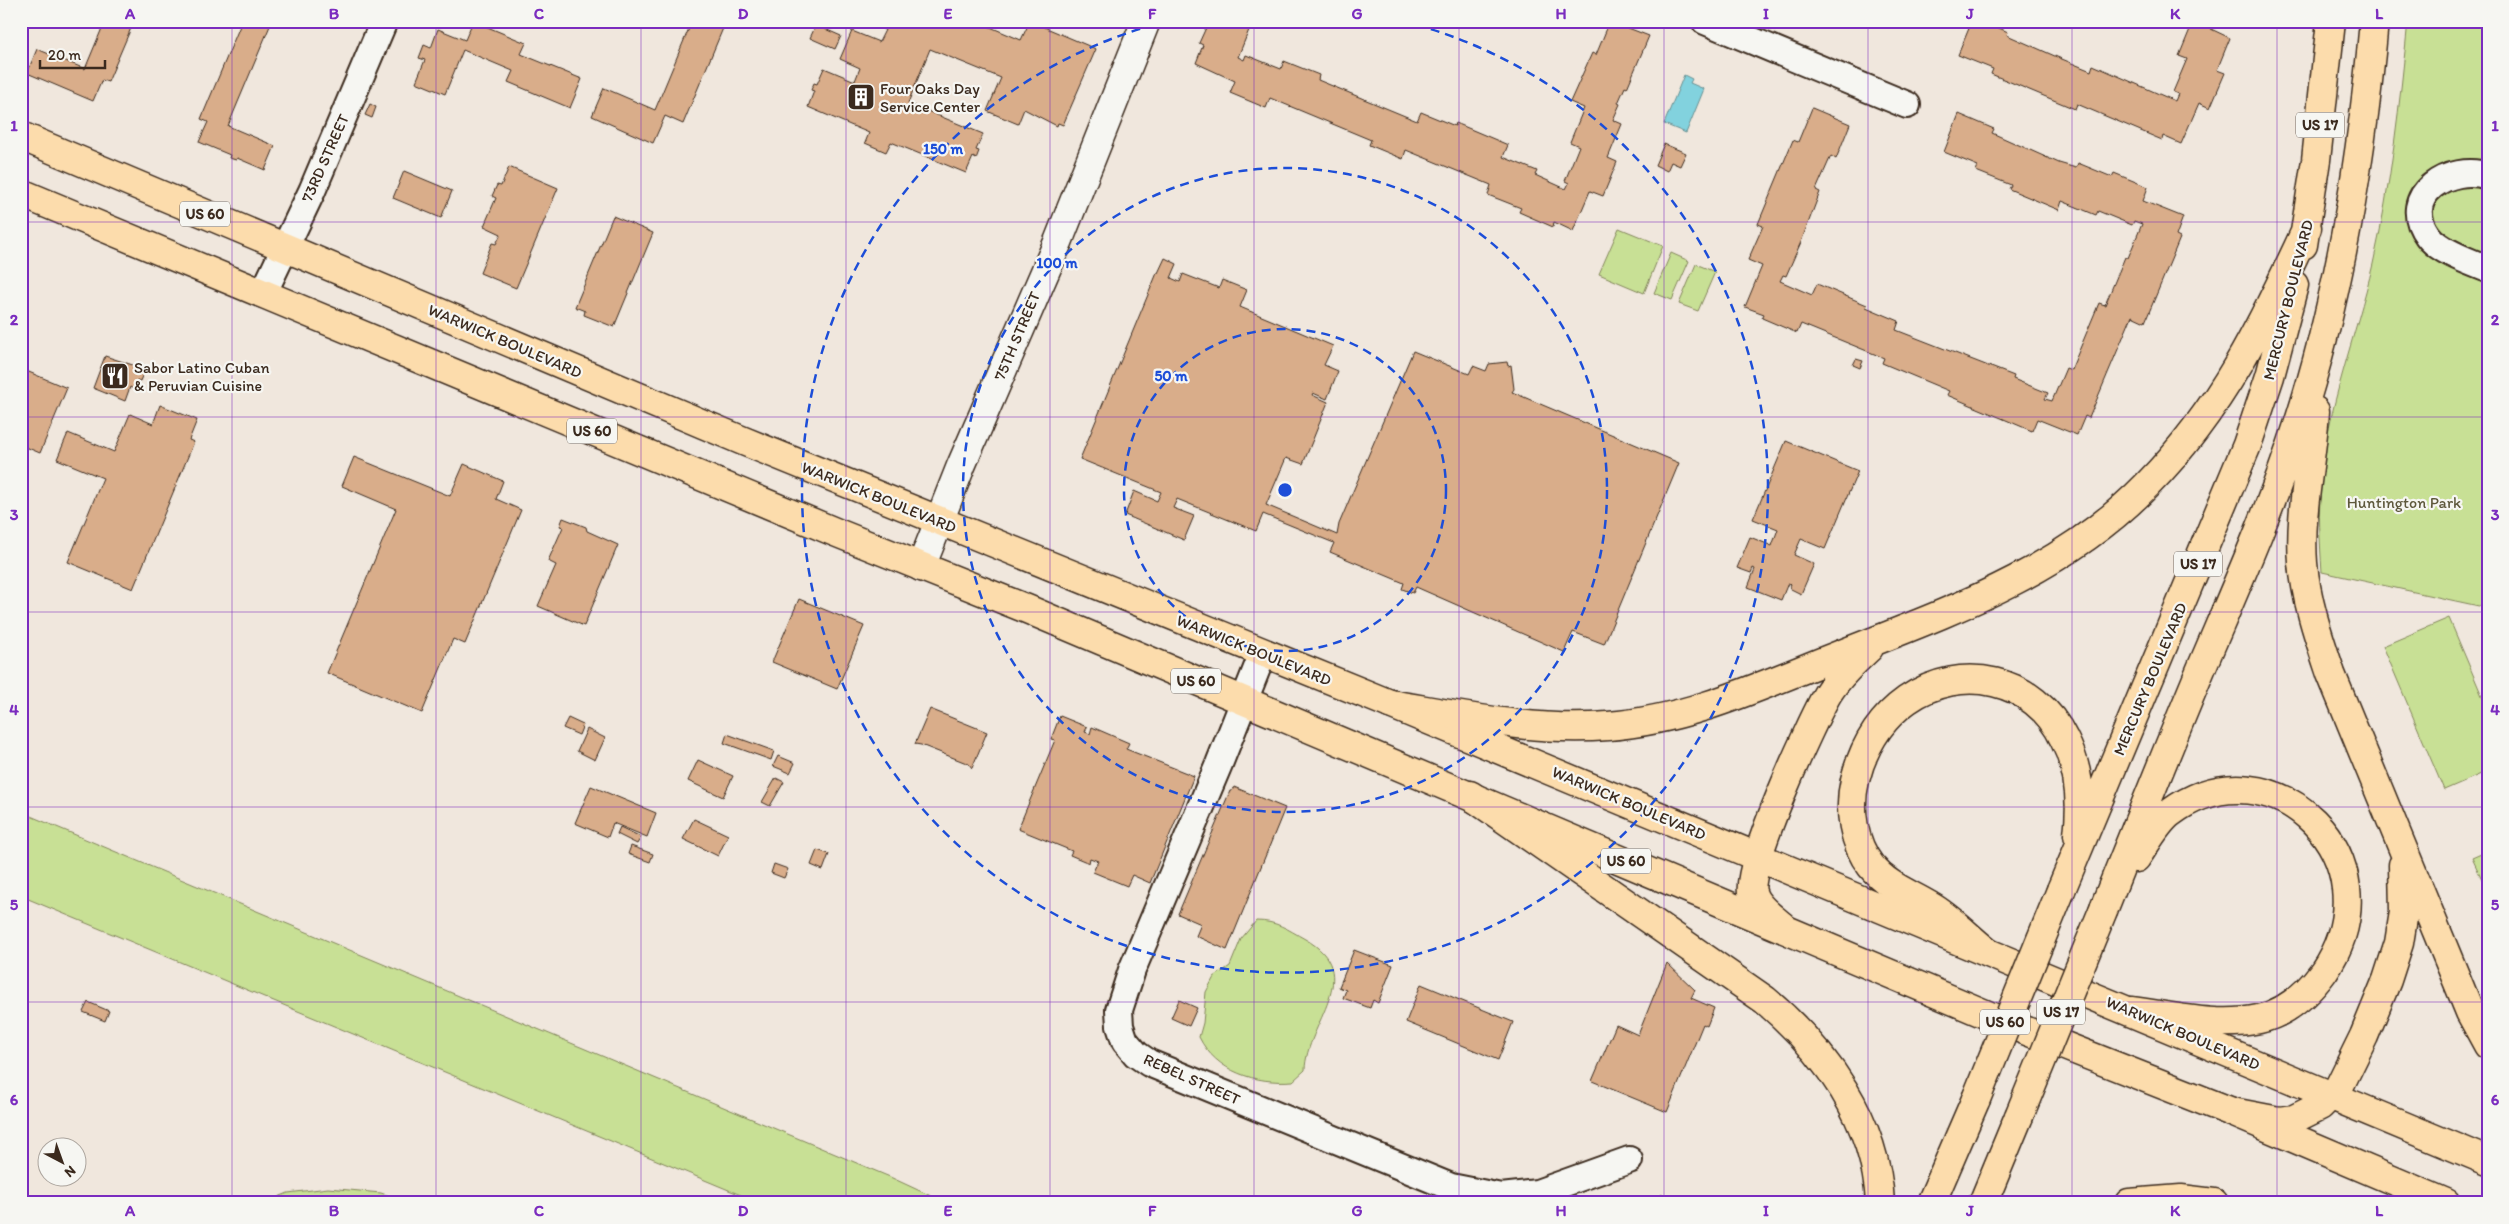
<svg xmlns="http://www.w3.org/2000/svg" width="2509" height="1224" font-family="Itim,sans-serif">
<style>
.green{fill:#c8e095;stroke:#82855a}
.water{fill:#82d2de;stroke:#668f91}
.building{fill:#d9ad8a;stroke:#3b2a1e}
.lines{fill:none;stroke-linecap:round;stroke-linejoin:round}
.minor-casing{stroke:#3b2a1e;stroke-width:30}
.tertiary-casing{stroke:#3b2a1e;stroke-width:31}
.primary-casing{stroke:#3b2a1e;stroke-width:31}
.trunk-casing{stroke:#3b2a1e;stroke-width:31}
.minor{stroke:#f6f6f2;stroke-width:26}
.tertiary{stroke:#f6f6f2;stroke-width:28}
.primary{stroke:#fcdcac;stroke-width:28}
.trunk{stroke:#fcdcac;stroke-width:28}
.trunk-bridge-casing{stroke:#3b2a1e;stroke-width:31;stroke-linecap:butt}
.trunk-bridge{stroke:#fcdcac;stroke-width:28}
.grid{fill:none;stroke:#7b2cbf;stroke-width:1;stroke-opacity:0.55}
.ring{fill:none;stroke:#1d4ed8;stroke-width:2.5;stroke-dasharray:9 6}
.labels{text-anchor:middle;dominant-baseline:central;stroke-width:4.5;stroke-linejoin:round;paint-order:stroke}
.shield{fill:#f6f6f2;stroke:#73675e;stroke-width:1}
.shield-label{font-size:15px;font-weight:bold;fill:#3b2a1e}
.poi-label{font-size:16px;fill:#3b2a1e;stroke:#f6f6f2;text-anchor:start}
.street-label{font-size:16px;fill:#3b2a1e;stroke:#f6f6f2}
.park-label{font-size:16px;fill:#5e583c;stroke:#f6f6f2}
.centre{fill:#1d4ed8;stroke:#f6f6f2;stroke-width:2.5}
.ring-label{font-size:15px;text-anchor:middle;font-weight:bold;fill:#1d4ed8;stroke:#f6f6f2;stroke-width:4.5;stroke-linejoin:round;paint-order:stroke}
.neatline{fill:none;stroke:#7b2cbf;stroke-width:2}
.grid-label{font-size:16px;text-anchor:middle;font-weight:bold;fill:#7b2cbf}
</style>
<rect width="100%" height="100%" fill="#f0e7dd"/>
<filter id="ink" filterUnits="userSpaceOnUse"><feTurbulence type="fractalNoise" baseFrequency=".02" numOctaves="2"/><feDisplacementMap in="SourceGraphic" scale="10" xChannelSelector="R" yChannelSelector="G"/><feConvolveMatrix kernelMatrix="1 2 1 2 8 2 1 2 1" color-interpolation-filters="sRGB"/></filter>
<g filter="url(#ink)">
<path class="green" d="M2408,21H2488V608L2322,572C2320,541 2318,512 2321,481C2327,408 2356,336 2373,264C2391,185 2400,102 2408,21Z
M1619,228L1663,246L1644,293L1599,274Z
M1671,253L1689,261L1672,300L1654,293Z
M1696,264L1715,272L1698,311L1679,304Z
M2449,618L2488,710V771L2444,790L2383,646Z
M21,812L890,1177L946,1203H760L21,896Z
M2488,851V892L2472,858Z
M1256,921C1277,921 1287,929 1305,939C1367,974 1306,1023 1305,1070L1293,1081C1256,1084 1216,1072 1199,1037L1203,1023L1206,992L1214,977L1230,966L1241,939Z
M328,1188L381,1193L409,1203H264L288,1193Z"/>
<path class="water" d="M1684,75L1692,79L1690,83L1704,89L1686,133L1664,124Z"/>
<path class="building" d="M105,21H134L108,82L102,80L93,101L27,73L37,49L85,69Z
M242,21H272L228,126L275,146L265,170L237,158L236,160L229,158L230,155L199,142L208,122L201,119Z
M473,21L526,43L521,54L582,79L570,108L508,82L513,71L463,50L445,94L416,82L425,60L419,58L424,45L431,48L438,29L465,40Z
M692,21H726L683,124L665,116L653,143L592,116L604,88L655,110Z
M863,21H976L1021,40L1030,21L1096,49L1063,125L1058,123L1057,126L1024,109L1018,124L987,111L1001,78L930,49L908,103L983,134L976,150L979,151L976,159L973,157L966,173L891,142L886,152L865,143L869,133L808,107L814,91L811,90L814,83L817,84L824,68L855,81L860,68L840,59L852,31L879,42L885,30L869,23L867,26L862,24Z
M1209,21H1261L1259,28L1251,25L1238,57L1244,60L1246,55L1281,69L1284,61L1319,75L1318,80L1417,121L1421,112L1455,126L1456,123L1508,145L1503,157L1537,171L1535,175L1566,189L1569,183L1565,181L1579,146L1570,142L1584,108L1570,102L1592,53L1596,55L1610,21L1649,36L1627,88L1625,87L1618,103L1620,104L1613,120L1622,124L1608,158L1617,162L1603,196L1590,191L1573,231L1554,222L1553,227L1519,212L1521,208L1488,195L1491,185L1406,150L1403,159L1369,145L1371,140L1270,98L1266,108L1230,93L1235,81L1196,63L1203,45L1199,43Z
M1972,21H1983L2008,32L2007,35L2057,57L2091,71L2093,65L2175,101L2178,94L2173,92L2187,59L2179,56L2193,22L2191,21H2215L2211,29L2230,38L2217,70L2225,73L2210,108L2199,103L2181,144L2163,136L2162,140L2077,104L2075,109L1991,74L1993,69L1958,55Z
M816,25L841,36L835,49L810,38Z
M370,104L376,107L372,118L365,115Z
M1812,108L1850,124L1836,159L1831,156L1816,190L1820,192L1801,242L1786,276L1783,275L1780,281L1812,295L1817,284L1867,305L1866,307L1899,321L1896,330L2014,376L2013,379L2048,393L2045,399L2052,401L2066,368L2071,370L2099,303L2105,305L2125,257L2128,258L2142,224L2134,221L2132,225L2098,211L2096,215L2062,201L2059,210L2009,189L2011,185L1976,171L1978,166L1944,152L1959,114L1994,129L1992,133L2059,163L2076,168L2078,163L2112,177L2114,173L2148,187L2143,201L2183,217L2176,236L2180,238L2145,322L2132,316L2089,418L2085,416L2077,435L2037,419L2032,431L1947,395L1949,391L1882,363L1884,358L1801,324L1797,333L1762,318L1764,314L1745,307L1762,266L1748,260L1763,226L1758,224L1793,140L1798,142Z
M1664,144L1686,153L1680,166L1671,162L1667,171L1655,165Z
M509,167L558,188L516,288L480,273L492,243L496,244L501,234L484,226L496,198L492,196L497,185L501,186Z
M404,171L452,191L441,218L393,198Z
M613,216L653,233L614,327L584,315L585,311L575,307Z
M1165,258L1177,264L1171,278L1180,282L1183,274L1219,288L1222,280L1247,290L1240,307L1333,346L1324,365L1338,371L1327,399L1313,393L1312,395L1328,402L1303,464L1286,458L1266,505L1337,535L1339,524L1413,351L1469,374L1473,366L1486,371L1489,364L1507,362L1508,366L1511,365L1514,389L1512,392L1679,463L1604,644L1573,632L1564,652L1416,587L1413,593L1402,589L1404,583L1330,552L1334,543L1263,514L1256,531L1177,499L1173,508L1194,516L1184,540L1125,515L1134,491L1157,501L1161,492L1080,459L1157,273H1158Z
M105,356L145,369L140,381L137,380L133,389L130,387L125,401L93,388Z
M1856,359L1863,361L1860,368L1853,365Z
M24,370L67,388L40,453L21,445V377Z
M160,405L197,420L189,440L194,442L133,589L68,562L103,478L57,459L68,433L114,452L130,414L153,424Z
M1786,441L1858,471L1825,549L1801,539L1794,555L1814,564L1801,594L1789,588L1791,584L1788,583L1781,600L1748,587L1755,569L1753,568L1751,573L1737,568L1750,537L1772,546L1778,529L1753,519Z
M354,457L450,496L464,464L503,481L496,499L521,510L465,644L453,639L422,713L327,673L396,509L342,486Z
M563,518L586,527L587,531L618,545L584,626L538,606L556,565L548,561L563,527L560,526Z
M799,599L864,626L837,689L772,662Z
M930,709L987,732L972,768L969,764L921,745L915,744Z
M1060,716L1087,727L1085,732L1090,734L1092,727L1129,743L1126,749L1194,776L1150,883L1132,875L1127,886L1093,872L1098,861L1090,858L1089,863L1070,855L1072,851L1018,829L1055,740L1051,739Z
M568,718L583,725L579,735L563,728Z
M587,729L605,738L595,760L577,751Z
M727,734L774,751L771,760L724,743Z
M778,756L795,763L790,773L773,766Z
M698,760L733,776L723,797L688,781Z
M776,778L784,782L770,806L762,802Z
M591,786L656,813L647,837L613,823L608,837L575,823Z
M1234,787L1285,808L1227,950L1196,936L1201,924L1178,914L1230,791H1232Z
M694,819L728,835L718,856L683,839Z
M620,827L641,837L637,844L617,834Z
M631,846L653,854L650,862L628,854Z
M817,850L829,854L823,870L811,865Z
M774,864L788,869L784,878L771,873Z
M1354,950L1393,965L1378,1003L1373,1000L1370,1008L1343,998L1346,990L1339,987Z
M1667,963L1695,990L1691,998L1714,1008L1707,1026L1703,1024L1667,1112L1592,1081L1616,1025L1638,1035Z
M1421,984L1513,1022L1498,1060L1406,1022Z
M1179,1000L1197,1008L1189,1026L1171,1018Z
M88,1002L109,1011L105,1021L83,1012Z
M1662,1194L1682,1203H1658Z"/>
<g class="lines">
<defs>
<path id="minor" d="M1705,21L1907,105
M2488,176C2451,163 2397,195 2428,236C2439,251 2470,262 2488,269
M263,294L312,191L384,21
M1263,653L1219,764L1132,970L1119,1010L1120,1026L1125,1041L1136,1054L1149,1063L1451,1187L1501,1197L1537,1193L1629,1160"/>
<path id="tertiary" d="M921,567L961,466L1058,242L1146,21"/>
<path id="primary" d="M21,136L741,440L1390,704L2488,1161
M21,193L835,532L1027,609L2004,1022L2232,1112L2446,1203"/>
<path id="trunk" d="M2303,245L2316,160L2331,21
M2315,411C2312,461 2299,512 2303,563C2306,601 2319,638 2331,674L2470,1012L2488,1045
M1390,704C1463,716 1535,732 1608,726C1688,720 1760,686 1834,657C1945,613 2062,573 2147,485C2222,409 2263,323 2307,228
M1470,795L1765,1000C1825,1051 1876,1120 1880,1203
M2061,890L2247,445L2270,376L2294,285
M2104,908C2136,828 2168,748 2201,669C2235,589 2271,509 2298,425C2340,295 2362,158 2374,21
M1782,926C1772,917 1755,906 1752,892C1745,867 1812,720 1828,693C1839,676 1854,662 1869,648
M1986,951C1968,937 1950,917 1930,906C1909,893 1888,887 1871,866C1853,843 1848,809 1855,780C1863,748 1880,719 1907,700C1961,662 2035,678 2064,739C2079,768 2082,803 2078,835
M2131,1011C2172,1016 2218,1028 2259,1019C2286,1013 2308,993 2324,971C2399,860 2273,736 2170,813C2156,824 2146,844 2136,858
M2232,1112L2279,1121L2294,1119L2320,1106L2339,1087L2364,1036L2387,980L2399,943L2404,912L2403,865
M1931,1203L1976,1099
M1983,1203L2019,1116
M2129,1203L2181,1199L2214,1203"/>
</defs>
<use href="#minor" class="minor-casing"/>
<use href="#tertiary" class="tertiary-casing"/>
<use href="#primary" class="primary-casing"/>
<use href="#trunk" class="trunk-casing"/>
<use href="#minor" class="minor"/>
<use href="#tertiary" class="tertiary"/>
<use href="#primary" class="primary"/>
<use href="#trunk" class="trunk"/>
<defs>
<path id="trunk-bridge" d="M1976,1099L2061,890
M2019,1116L2104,908"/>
</defs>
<use href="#trunk-bridge" class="trunk-bridge-casing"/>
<use href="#trunk-bridge" class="trunk-bridge"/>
</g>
</g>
<path class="grid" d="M232,21V1203M436,21V1203M641,21V1203M846,21V1203M1050,21V1203M1254,21V1203M1459,21V1203M1664,21V1203M1868,21V1203M2072,21V1203M2277,21V1203M21,222H2488M21,417H2488M21,612H2488M21,807H2488M21,1002H2488"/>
<g class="ring">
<circle cx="1285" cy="490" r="161"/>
<circle cx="1285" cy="490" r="322"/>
<path d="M1402 21A483 483 0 1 1 1168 21"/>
</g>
<defs>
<symbol id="building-square" viewBox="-11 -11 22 22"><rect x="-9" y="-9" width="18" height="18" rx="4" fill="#3b2a1e" stroke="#f6f6f2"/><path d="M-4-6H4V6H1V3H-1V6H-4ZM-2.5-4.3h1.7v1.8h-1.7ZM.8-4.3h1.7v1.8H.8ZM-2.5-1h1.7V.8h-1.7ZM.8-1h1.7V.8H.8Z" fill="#fff"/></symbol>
<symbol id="restaurant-square" viewBox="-11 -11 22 22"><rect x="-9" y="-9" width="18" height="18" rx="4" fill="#3b2a1e" stroke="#f6f6f2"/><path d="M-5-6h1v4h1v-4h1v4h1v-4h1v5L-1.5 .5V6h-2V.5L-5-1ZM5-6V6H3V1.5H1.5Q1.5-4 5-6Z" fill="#fff"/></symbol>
</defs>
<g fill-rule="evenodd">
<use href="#building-square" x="845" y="81" width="32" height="32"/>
<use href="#restaurant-square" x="99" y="360" width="32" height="32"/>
</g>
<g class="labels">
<g class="shield">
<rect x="2296" y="112.5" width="48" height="25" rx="4"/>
<rect x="180" y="201.5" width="50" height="25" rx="4"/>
<rect x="567" y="418.5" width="50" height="25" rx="4"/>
<rect x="2174" y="551.5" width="48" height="25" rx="4"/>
<rect x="1171" y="668.5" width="50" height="25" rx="4"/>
<rect x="1601" y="848.5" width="50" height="25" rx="4"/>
<rect x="2037" y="999.5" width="48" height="25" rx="4"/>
<rect x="1980" y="1009.5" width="50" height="25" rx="4"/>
</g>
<g class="shield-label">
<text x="2320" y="125">US 17</text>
<text x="205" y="214">US 60</text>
<text x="592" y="431">US 60</text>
<text x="2198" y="564">US 17</text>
<text x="1196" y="681">US 60</text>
<text x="1626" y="861">US 60</text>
<text x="2061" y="1012">US 17</text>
<text x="2005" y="1022">US 60</text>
</g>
<g class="poi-label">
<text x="880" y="88">Four Oaks Day<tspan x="880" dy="18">Service Center</tspan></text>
<text x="134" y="367">Sabor Latino Cuban<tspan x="134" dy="18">&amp; Peruvian Cuisine</tspan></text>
</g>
<g class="street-label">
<text transform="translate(325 158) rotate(-66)">73RD STREET</text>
<text transform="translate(2288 300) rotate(-76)">MERCURY BOULEVARD</text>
<text transform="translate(1017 336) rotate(-67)">75TH STREET</text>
<text transform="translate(505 341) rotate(23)">WARWICK BOULEVARD</text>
<text transform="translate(879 497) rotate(22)">WARWICK BOULEVARD</text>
<text transform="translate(1254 650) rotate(22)">WARWICK BOULEVARD</text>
<text transform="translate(2150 679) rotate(-67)">MERCURY BOULEVARD</text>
<text transform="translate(1629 803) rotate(23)">WARWICK BOULEVARD</text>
<text transform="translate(2183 1033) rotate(23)">WARWICK BOULEVARD</text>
<text transform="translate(1192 1079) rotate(24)">REBEL STREET</text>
</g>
<g class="park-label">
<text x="2404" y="502">Huntington Park</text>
</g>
</g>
<circle cx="1285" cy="490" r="8" class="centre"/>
<g class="ring-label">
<text x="943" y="154">150 m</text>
<text x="1057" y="268">100 m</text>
<text x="1171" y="381">50 m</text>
</g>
<rect width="2509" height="1224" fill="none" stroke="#f6f6f2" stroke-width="55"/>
<g transform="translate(62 1162) rotate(139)"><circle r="24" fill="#f6f6f2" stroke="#aba49d"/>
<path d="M0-4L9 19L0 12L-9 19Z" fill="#3b2a1e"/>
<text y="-8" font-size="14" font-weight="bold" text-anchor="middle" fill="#3b2a1e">N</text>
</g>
<path d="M40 60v8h65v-8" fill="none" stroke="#3b2a1e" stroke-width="2.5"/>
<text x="48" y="60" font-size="15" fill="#3b2a1e" stroke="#f6f6f2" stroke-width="4" paint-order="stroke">20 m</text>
<rect x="28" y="28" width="2454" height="1168" class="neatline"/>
<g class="grid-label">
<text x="130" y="19">A</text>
<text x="334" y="19">B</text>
<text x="539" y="19">C</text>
<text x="743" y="19">D</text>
<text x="948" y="19">E</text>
<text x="1152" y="19">F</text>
<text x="1357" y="19">G</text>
<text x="1561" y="19">H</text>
<text x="1766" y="19">I</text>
<text x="1970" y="19">J</text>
<text x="2175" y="19">K</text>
<text x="2379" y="19">L</text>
<text x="14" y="131">1</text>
<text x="2495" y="131">1</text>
<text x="14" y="325">2</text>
<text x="2495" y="325">2</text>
<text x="14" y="520">3</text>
<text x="2495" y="520">3</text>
<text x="14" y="715">4</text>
<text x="2495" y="715">4</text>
<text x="14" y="910">5</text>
<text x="2495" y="910">5</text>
<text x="14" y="1105">6</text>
<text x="2495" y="1105">6</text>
<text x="130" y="1216">A</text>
<text x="334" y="1216">B</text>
<text x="539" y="1216">C</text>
<text x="743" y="1216">D</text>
<text x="948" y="1216">E</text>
<text x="1152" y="1216">F</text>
<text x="1357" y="1216">G</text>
<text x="1561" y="1216">H</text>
<text x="1766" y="1216">I</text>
<text x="1970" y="1216">J</text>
<text x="2175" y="1216">K</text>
<text x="2379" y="1216">L</text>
</g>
</svg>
